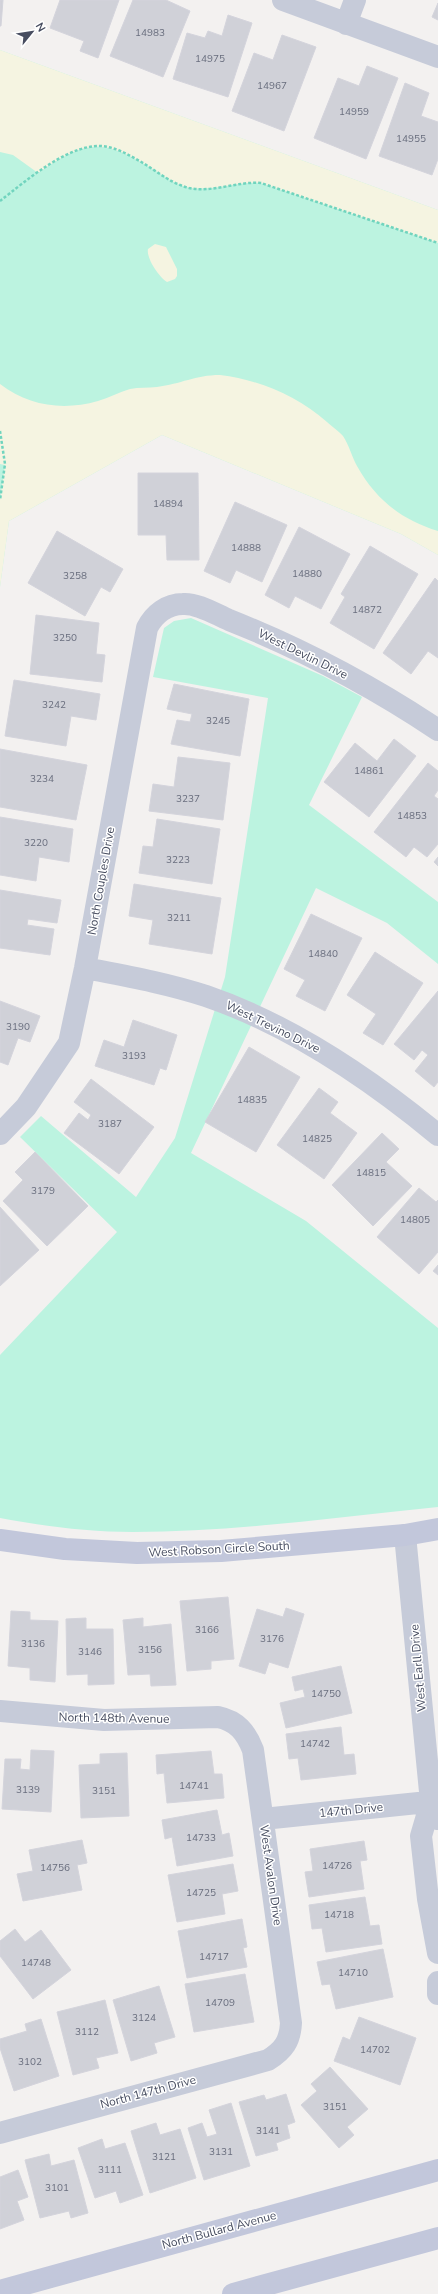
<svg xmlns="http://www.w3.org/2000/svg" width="438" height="2294" font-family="'Nunito Sans',sans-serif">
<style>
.green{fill:#bcf3e0}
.sand{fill:#f5f4e1}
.building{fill:#d0d1d8;stroke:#d4d4dc}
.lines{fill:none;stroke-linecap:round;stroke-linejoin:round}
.path{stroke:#71d4be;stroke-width:2.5;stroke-dasharray:3 2;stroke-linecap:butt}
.street{stroke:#c6cbd9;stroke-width:22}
.secondary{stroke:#c2c7db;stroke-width:22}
.labels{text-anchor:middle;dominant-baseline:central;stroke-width:3;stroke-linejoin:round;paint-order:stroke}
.number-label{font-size:10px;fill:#696e7e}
.street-label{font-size:12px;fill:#474d60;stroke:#fff}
</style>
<rect width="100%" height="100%" fill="#f3f1f0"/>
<path class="green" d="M0,50L438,210V555L401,534L162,435L9,521L0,587Z
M191,618L323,676L362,697L309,805L438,902V964L387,923L316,888L191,1153L306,1221L438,1328V1507C338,1517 233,1532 133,1532C88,1532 43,1526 0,1518V1355L117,1232L20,1137L41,1116L136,1197L175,1138L225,977L268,698L153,677L164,628L174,621Z"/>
<path class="sand" d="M0,50L438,210V243L261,183C238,181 215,191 191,188C178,186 167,178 156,171C104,139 89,138 38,173L13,155L0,152Z
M155,244L166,247L177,269V276L175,279L167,282C159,277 146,258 148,249Z
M220,375C260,380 297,396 327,422C332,427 339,431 343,436C349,445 352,457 357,466C376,500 402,520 438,531V555L401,534L162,435L9,521L0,587V500L5,465L0,464V384C29,406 63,411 98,401C109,398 119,392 130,389C139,387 148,388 157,387C181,384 195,375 220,375Z"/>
<path class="building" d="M0,0H3L1,26H0Z
M60,0H119L98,58L80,51L84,41L50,28Z
M133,0H166L190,11L163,77L110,56Z
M438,3V20L432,17Z
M228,15L252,23L228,97L173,79L187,33L205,38L208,31L222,36Z
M282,35L316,47L284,131L232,111L254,53L273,60Z
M367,66L398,78L366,159L314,138L338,78L359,86Z
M405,83L429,93L421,116L438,122V159L432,175L379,156Z
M138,473H198L199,560H167L166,535H138Z
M235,502L287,525L262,582L236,570L230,583L204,571Z
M299,527L350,554L321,609L295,596L289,608L265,595Z
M57,531L123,569L110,592L101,587L85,616L28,583Z
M370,546L418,574L374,649L330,623L345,597L341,594Z
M435,578L438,581V658L428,651L411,674L383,653Z
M36,615L99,623L96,654L105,655L102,682L30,674Z
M14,680L100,694L96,720L71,716L66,746L5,736Z
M174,684L249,699L240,756L171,744L177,720L190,722L192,714L167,709Z
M394,739L416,756L369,817L324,782L355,743L377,761Z
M0,749L87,765L76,820L0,807Z
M178,757L230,763L223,820L149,811L153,784L174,787Z
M428,763L438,771V790L434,796L438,799V844L427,857L414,847L406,857L374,832Z
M0,817L73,829L69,862L39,857L36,881L0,875Z
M157,819L220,829L212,884L139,873L143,846L153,847Z
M438,857V866L434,862Z
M134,884L221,898L212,954L149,944L153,920L129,916Z
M0,890L61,900L57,923L28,919L27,925L54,929L50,955L0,948Z
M311,914L362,938L325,1011L296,996L305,980L284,969Z
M375,952L423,983L383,1045L363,1033L376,1014L347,995Z
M438,991V1082L434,1087L415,1071L428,1055L422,1050L414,1060L394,1044Z
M0,1001L40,1016L30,1042L18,1038L8,1065L0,1062Z
M133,1020L177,1035L166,1070L160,1068L154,1085L95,1066L104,1040L124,1047Z
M249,1047L300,1077L256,1152L205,1122Z
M91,1079L154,1127L119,1174L64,1133L79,1113L88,1120L91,1115L74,1102Z
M319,1088L338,1102L330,1113L357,1133L324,1179L277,1145Z
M382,1133L399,1149L386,1162L412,1186L373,1226L332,1185Z
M35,1152L88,1206L47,1246L3,1201L23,1180L15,1172Z
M419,1188L436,1202L438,1200V1252L419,1274L377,1237Z
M0,1207L39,1250L0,1286Z
M438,1265V1275L433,1271Z
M228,1597L234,1659L211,1661V1669L187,1671L180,1601Z
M286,1608L304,1614L288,1668L269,1662L265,1674L239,1666L257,1609L283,1617Z
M11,1611L30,1612V1620L58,1621L55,1682L30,1680V1668L8,1666Z
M86,1618V1629H113L114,1684L88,1685V1674L67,1675L66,1619Z
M143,1618V1627L171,1624L176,1685L151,1686L150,1674L128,1675L123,1620Z
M341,1666L352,1713L286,1728L280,1703L305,1697L303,1689L295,1691L292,1677Z
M341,1727L344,1755L354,1754L356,1774L301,1780L298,1758L289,1759L286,1734Z
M31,1750L54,1751L51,1812L2,1809L5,1759H21L20,1769L30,1770Z
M211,1751L214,1774H222L224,1798L167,1803L164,1773L157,1774L156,1755Z
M127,1753L129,1816L81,1818L79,1765L100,1764V1754Z
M217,1810L222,1835L229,1833L233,1856L177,1866L172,1837L165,1839L162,1820Z
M82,1840L87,1863L77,1865L82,1890L23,1901L17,1874L33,1871L29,1850Z
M364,1841L367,1860L360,1861L364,1889L309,1897L305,1872L313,1871L310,1849Z
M233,1864L238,1891L222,1894L225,1914L177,1922L168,1875Z
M365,1897L370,1926L379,1925L382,1944L326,1952L322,1928L312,1929L309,1905Z
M242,1919L247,1947L243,1948L247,1967L187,1978L178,1931Z
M15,1929L25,1942L41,1930L71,1970L33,1999L0,1956V1941Z
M383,1949L393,1997L336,2009L330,1984L322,1985L317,1962Z
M245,1974L254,2022L194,2032L185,1984Z
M159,1986L175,2037L154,2043L157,2053L131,2061L113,2000Z
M105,2000L118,2053L96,2058L99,2068L73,2075L57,2012Z
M359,2017L416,2038L400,2085L334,2061L343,2037L350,2040Z
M41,2019L59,2076L14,2091L0,2048V2039L27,2031L25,2024Z
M330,2067L368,2109L347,2127L354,2135L339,2148L301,2105L317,2091L311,2084Z
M286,2094L295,2122L287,2125L290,2138L276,2143L278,2150L256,2156L239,2102L264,2095L266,2100Z
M231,2103L250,2166L204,2180L188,2128L202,2123L207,2137L217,2134L209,2110Z
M156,2123L160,2135L180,2129L196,2178L150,2193L131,2131Z
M102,2139L105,2149L125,2143L143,2195L120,2203L116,2191L95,2198L78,2148Z
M49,2154L51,2166L74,2160L88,2213L71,2218L69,2211L40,2218L25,2160Z
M18,2170L28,2197L17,2201L24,2220L0,2229V2177Z"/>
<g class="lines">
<path class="path" d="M0,201C26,181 73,139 108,147C118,149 127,154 136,159C153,168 169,183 189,188C212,193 238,181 261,183L438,243
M0,431L5,464L0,500"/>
<path class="street" d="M283,0L438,57
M346,24L355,0
M85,968C126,976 166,983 206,996C291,1025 369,1078 438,1135
M0,1134L26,1107L69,1043L85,968L147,628C154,614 167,604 183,604C198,603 215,614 229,620C302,649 372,686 438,730
M405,1535L431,1802L438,1819
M0,1711L104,1720L218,1717C237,1721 246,1732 253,1750L291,2023C290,2041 284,2050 268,2060L0,2133
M431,1802L421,1836L428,1899L438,1953
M263,1819L438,1801
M438,1982V1994"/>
<path class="secondary" d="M0,1540L65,1549L137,1553L221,1551L405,1535L438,1529
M0,2291L438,2170
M233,2294L438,2238"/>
</g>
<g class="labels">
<g class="number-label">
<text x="150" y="33">14983</text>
<text x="210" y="59">14975</text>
<text x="272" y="86">14967</text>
<text x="354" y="112">14959</text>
<text x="411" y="139">14955</text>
<text x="168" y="504">14894</text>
<text x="246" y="548">14888</text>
<text x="307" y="574">14880</text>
<text x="75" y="576">3258</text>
<text x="367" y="610">14872</text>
<text x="65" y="638">3250</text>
<text x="54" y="705">3242</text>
<text x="218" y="721">3245</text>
<text x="369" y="771">14861</text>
<text x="42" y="779">3234</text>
<text x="188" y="799">3237</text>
<text x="412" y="816">14853</text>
<text x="36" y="843">3220</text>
<text x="178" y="860">3223</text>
<text x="179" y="918">3211</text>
<text x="323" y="954">14840</text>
<text x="18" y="1027">3190</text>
<text x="134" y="1056">3193</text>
<text x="252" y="1100">14835</text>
<text x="110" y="1124">3187</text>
<text x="317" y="1139">14825</text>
<text x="371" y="1173">14815</text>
<text x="43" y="1191">3179</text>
<text x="415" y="1220">14805</text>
<text x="207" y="1630">3166</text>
<text x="272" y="1639">3176</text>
<text x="33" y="1644">3136</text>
<text x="150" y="1650">3156</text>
<text x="90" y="1652">3146</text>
<text x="326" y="1694">14750</text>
<text x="315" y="1744">14742</text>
<text x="194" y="1786">14741</text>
<text x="28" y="1790">3139</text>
<text x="104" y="1791">3151</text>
<text x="201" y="1838">14733</text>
<text x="337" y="1866">14726</text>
<text x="55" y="1868">14756</text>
<text x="201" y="1893">14725</text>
<text x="339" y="1915">14718</text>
<text x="214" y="1957">14717</text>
<text x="36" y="1963">14748</text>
<text x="353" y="1973">14710</text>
<text x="220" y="2003">14709</text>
<text x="144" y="2018">3124</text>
<text x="87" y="2032">3112</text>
<text x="375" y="2050">14702</text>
<text x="30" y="2062">3102</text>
<text x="335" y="2107">3151</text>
<text x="268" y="2131">3141</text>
<text x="221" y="2152">3131</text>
<text x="164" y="2157">3121</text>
<text x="110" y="2170">3111</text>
<text x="57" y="2188">3101</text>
</g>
<g class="street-label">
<text transform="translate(303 654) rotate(26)">West Devlin Drive</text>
<text transform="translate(101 881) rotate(-80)">North Couples Drive</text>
<text transform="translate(273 1027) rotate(26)">West Trevino Drive</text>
<text transform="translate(219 1549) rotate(-3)">West Robson Circle South</text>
<text transform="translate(418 1668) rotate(-95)">West Earll Drive</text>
<text transform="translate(114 1718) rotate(1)">North 148th Avenue</text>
<text transform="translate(351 1810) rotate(-6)">147th Drive</text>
<text transform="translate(271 1875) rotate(82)">West Avalon Drive</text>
<text transform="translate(148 2092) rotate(-15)">North 147th Drive</text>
<text transform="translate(219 2230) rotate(-15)">North Bullard Avenue</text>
</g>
</g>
<g transform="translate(32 32) rotate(60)" stroke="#ffffff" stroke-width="3" paint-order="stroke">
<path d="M0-3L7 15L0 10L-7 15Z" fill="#474d60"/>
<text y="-6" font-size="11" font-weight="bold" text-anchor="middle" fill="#474d60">N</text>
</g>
</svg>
